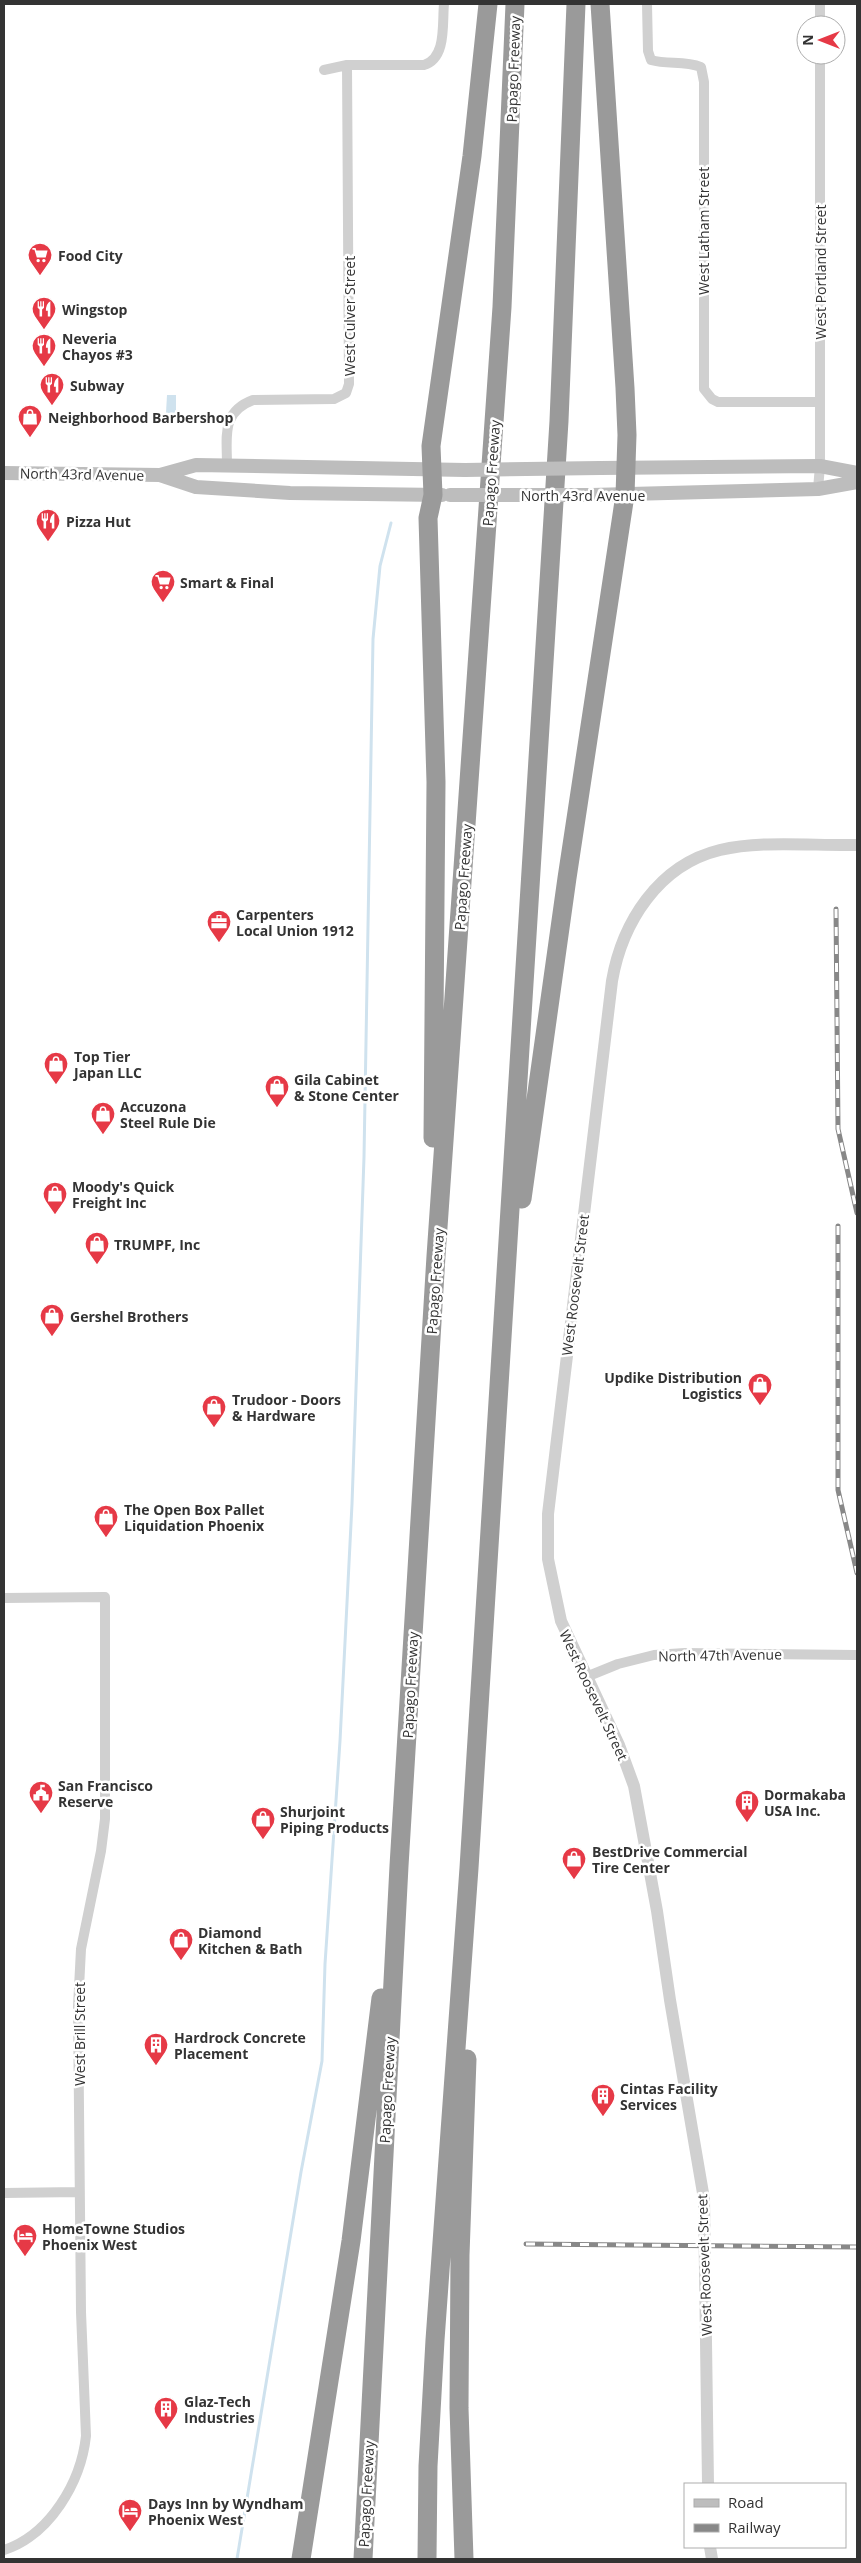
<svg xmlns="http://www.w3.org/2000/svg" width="861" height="2563" font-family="'Open Sans',sans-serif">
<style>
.water{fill:#cfe2ee}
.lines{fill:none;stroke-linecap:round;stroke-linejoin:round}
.stream{stroke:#cfe2ee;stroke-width:3}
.minor{stroke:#d0d0d0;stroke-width:10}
.tertiary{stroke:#d0d0d0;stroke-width:12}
.secondary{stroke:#bdbdbd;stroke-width:14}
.motorway{stroke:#9a9a9a;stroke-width:19}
.rail-casing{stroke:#888;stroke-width:5}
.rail{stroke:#fff;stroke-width:3;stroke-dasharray:9;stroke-linecap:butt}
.secondary-bridge{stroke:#bdbdbd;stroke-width:14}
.labels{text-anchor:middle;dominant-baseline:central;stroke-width:5;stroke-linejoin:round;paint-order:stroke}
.street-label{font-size:14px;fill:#333;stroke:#fff}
.poi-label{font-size:14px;font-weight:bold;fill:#333;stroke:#fff;text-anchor:start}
</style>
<rect width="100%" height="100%" fill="#fff"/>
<path class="water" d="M167,395H176V413H166Z"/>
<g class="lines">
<path class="stream" d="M237,2559L301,2172L322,2061L325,1964L340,1741L352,1504L364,1157L373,639L380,566L391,523"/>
<path class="minor" d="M647,4L648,51L651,60C668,65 684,60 701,67L704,82V389L712,399L718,402H820
M820,25V4
M324,70L347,65H424C447,58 442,23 444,4
M227,465C227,436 221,412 253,400L334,399L346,393L349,384L347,65
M818,489L820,466V55
M4,1598L105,1597V1819L101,1851L81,1949L78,2007L81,2312L86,2436C81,2482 50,2535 4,2550
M586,1677L618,1664L654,1655L685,1653L857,1655
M4,2193L79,2192"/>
<path class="tertiary" d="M708,2484L704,2199L670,2000L657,1911L634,1786L619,1745L561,1621L548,1559V1514L612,981C622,923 658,865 720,850C763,840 813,846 857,845
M710,2547L712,2559"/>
<path class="secondary" d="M600,468L820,466L857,473
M4,473L160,475L196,465L465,470
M160,475L196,487L290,493L442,495
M591,495L818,489L857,482"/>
<path class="motorway" d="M433,1138L436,782L428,518L433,495L431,446L472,156L488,4
M522,1199L567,878L625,495L627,435L625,388L600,4
M301,2559L351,2241L381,1998
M363,2559L399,1866L436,1256L502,307L515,4
M427,2559L428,2466L435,2340L469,1868L559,421L576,4
M464,2559L459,2408L460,2255L467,2059"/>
<defs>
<path id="rail" d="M836,909L838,1129L857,1213
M838,1226V1490L857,1573
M526,2244L857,2247"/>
</defs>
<use href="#rail" class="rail-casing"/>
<use href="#rail" class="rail"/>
<path class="secondary-bridge" d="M465,470L600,468
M450,495H591"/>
</g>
<defs>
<symbol id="supermarket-pin" viewBox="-11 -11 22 30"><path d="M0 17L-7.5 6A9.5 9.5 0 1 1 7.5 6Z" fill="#e63946" stroke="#fff"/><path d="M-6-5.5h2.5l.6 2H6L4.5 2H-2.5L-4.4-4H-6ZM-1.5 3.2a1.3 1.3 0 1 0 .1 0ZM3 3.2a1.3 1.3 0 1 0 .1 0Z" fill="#fff"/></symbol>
<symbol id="restaurant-pin" viewBox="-11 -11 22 30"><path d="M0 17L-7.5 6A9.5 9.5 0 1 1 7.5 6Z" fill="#e63946" stroke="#fff"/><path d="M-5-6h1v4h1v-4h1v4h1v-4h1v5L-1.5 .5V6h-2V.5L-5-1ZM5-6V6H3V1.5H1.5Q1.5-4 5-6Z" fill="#fff"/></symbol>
<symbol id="shop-pin" viewBox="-11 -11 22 30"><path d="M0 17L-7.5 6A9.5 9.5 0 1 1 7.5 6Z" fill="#e63946" stroke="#fff"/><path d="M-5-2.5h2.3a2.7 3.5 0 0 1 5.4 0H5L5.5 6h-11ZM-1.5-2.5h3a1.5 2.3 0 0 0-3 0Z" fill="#fff"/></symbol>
<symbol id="office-pin" viewBox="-11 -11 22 30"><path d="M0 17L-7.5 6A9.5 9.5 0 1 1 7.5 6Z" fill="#e63946" stroke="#fff"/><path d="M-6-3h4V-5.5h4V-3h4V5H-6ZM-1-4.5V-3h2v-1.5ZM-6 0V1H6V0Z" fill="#fff"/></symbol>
<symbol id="civic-pin" viewBox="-11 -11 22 30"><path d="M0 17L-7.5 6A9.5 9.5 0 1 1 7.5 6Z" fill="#e63946" stroke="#fff"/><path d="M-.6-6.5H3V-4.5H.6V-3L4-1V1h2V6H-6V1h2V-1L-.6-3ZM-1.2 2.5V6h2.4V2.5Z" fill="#fff"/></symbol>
<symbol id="building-pin" viewBox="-11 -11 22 30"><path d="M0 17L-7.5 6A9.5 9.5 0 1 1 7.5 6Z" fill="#e63946" stroke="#fff"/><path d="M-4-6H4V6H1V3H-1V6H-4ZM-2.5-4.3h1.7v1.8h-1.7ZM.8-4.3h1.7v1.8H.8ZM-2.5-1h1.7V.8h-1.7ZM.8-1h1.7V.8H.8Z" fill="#fff"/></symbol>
<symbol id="hotel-pin" viewBox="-11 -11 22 30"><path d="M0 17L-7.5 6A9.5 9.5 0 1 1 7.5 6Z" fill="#e63946" stroke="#fff"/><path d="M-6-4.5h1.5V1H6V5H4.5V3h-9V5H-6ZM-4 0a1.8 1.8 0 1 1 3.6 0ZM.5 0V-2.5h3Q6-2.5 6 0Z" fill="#fff"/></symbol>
</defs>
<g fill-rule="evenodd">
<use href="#supermarket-pin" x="26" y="241" width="28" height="38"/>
<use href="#restaurant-pin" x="30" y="295" width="28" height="38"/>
<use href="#restaurant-pin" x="30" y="332" width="28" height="38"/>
<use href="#restaurant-pin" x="38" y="371" width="28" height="38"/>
<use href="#shop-pin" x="16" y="403" width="28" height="38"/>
<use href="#restaurant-pin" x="34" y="507" width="28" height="38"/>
<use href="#supermarket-pin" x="149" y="568" width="28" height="38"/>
<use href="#office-pin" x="205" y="908" width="28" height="38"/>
<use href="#shop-pin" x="42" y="1050" width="28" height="38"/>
<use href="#shop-pin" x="263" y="1073" width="28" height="38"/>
<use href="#shop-pin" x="89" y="1100" width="28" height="38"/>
<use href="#shop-pin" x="41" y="1180" width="28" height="38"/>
<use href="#shop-pin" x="83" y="1230" width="28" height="38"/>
<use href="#shop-pin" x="38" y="1302" width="28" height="38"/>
<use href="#shop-pin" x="746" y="1371" width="28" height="38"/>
<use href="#shop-pin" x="200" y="1393" width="28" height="38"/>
<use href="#shop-pin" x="92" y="1503" width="28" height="38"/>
<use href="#civic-pin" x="27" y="1779" width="28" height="38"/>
<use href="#building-pin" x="733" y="1788" width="28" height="38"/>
<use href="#shop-pin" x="249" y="1805" width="28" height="38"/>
<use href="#shop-pin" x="560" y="1845" width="28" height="38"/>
<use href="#shop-pin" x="167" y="1926" width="28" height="38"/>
<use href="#building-pin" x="142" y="2031" width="28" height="38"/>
<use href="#building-pin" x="589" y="2082" width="28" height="38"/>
<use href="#hotel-pin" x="11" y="2222" width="28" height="38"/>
<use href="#building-pin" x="152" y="2395" width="28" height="38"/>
<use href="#hotel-pin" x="116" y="2497" width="28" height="38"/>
</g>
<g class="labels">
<g class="street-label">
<text transform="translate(513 69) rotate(-88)">Papago Freeway</text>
<text transform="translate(703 231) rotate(-90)">West Latham Street</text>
<text transform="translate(820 272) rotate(-90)">West Portland Street</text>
<text transform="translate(349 316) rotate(-90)">West Culver Street</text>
<text transform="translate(491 473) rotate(-86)">Papago Freeway</text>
<text transform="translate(82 474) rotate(1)">North 43rd Avenue</text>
<text x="583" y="495">North 43rd Avenue</text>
<text transform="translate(463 877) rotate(-86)">Papago Freeway</text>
<text transform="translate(435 1281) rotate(-86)">Papago Freeway</text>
<text transform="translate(575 1285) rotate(-83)">West Roosevelt Street</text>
<text transform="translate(720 1655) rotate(-1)">North 47th Avenue</text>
<text transform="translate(410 1685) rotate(-87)">Papago Freeway</text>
<text transform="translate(594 1695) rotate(65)">West Roosevelt Street</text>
<text transform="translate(79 2034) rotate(-90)">West Brill Street</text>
<text transform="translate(387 2090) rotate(-87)">Papago Freeway</text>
<text transform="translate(704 2265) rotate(-92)">West Roosevelt Street</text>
<text transform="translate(366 2494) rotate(-87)">Papago Freeway</text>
</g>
<g class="poi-label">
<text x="58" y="255">Food City</text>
<text x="62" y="309">Wingstop</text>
<text x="62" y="338">Neveria<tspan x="62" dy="16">Chayos #3</tspan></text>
<text x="70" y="385">Subway</text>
<text x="48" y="417">Neighborhood Barbershop</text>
<text x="66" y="521">Pizza Hut</text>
<text x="180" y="582">Smart &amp; Final</text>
<text x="236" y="914">Carpenters<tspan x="236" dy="16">Local Union 1912</tspan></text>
<text x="74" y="1056">Top Tier<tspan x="74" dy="16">Japan LLC</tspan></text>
<text x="294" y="1079">Gila Cabinet<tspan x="294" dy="16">&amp; Stone Center</tspan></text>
<text x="120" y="1106">Accuzona<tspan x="120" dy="16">Steel Rule Die</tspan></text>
<text x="72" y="1186">Moody's Quick<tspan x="72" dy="16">Freight Inc</tspan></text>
<text x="114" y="1244">TRUMPF, Inc</text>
<text x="70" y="1316">Gershel Brothers</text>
<text x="742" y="1377" text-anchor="end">Updike Distribution<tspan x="742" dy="16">Logistics</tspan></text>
<text x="232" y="1399">Trudoor - Doors<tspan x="232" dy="16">&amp; Hardware</tspan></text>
<text x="124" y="1509">The Open Box Pallet<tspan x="124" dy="16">Liquidation Phoenix</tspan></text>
<text x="58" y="1785">San Francisco<tspan x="58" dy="16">Reserve</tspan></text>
<text x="764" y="1794">Dormakaba<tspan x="764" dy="16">USA Inc.</tspan></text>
<text x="280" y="1811">Shurjoint<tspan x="280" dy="16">Piping Products</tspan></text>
<text x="592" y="1851">BestDrive Commercial<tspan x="592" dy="16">Tire Center</tspan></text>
<text x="198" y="1932">Diamond<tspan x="198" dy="16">Kitchen &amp; Bath</tspan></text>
<text x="174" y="2037">Hardrock Concrete<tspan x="174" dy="16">Placement</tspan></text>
<text x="620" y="2088">Cintas Facility<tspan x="620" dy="16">Services</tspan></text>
<text x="42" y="2228">HomeTowne Studios<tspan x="42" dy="16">Phoenix West</tspan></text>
<text x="184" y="2401">Glaz-Tech<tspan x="184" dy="16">Industries</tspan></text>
<text x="148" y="2503">Days Inn by Wyndham<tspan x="148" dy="16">Phoenix West</tspan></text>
</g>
</g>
<rect width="861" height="2563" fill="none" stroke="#333333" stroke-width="10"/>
<rect x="684" y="2483" width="162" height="65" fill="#ffffff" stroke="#adadad"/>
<rect x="694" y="2499" width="25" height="8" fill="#bdbdbd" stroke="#adadad"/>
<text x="728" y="2508" font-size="15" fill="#333333">Road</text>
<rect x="694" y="2524" width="25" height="8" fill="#888888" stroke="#adadad"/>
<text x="728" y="2533" font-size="15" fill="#333333">Railway</text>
<g transform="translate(821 40) rotate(270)"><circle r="24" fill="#ffffff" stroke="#adadad"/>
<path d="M0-4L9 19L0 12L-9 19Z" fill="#e63946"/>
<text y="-8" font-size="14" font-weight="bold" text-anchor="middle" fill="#333333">N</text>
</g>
</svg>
